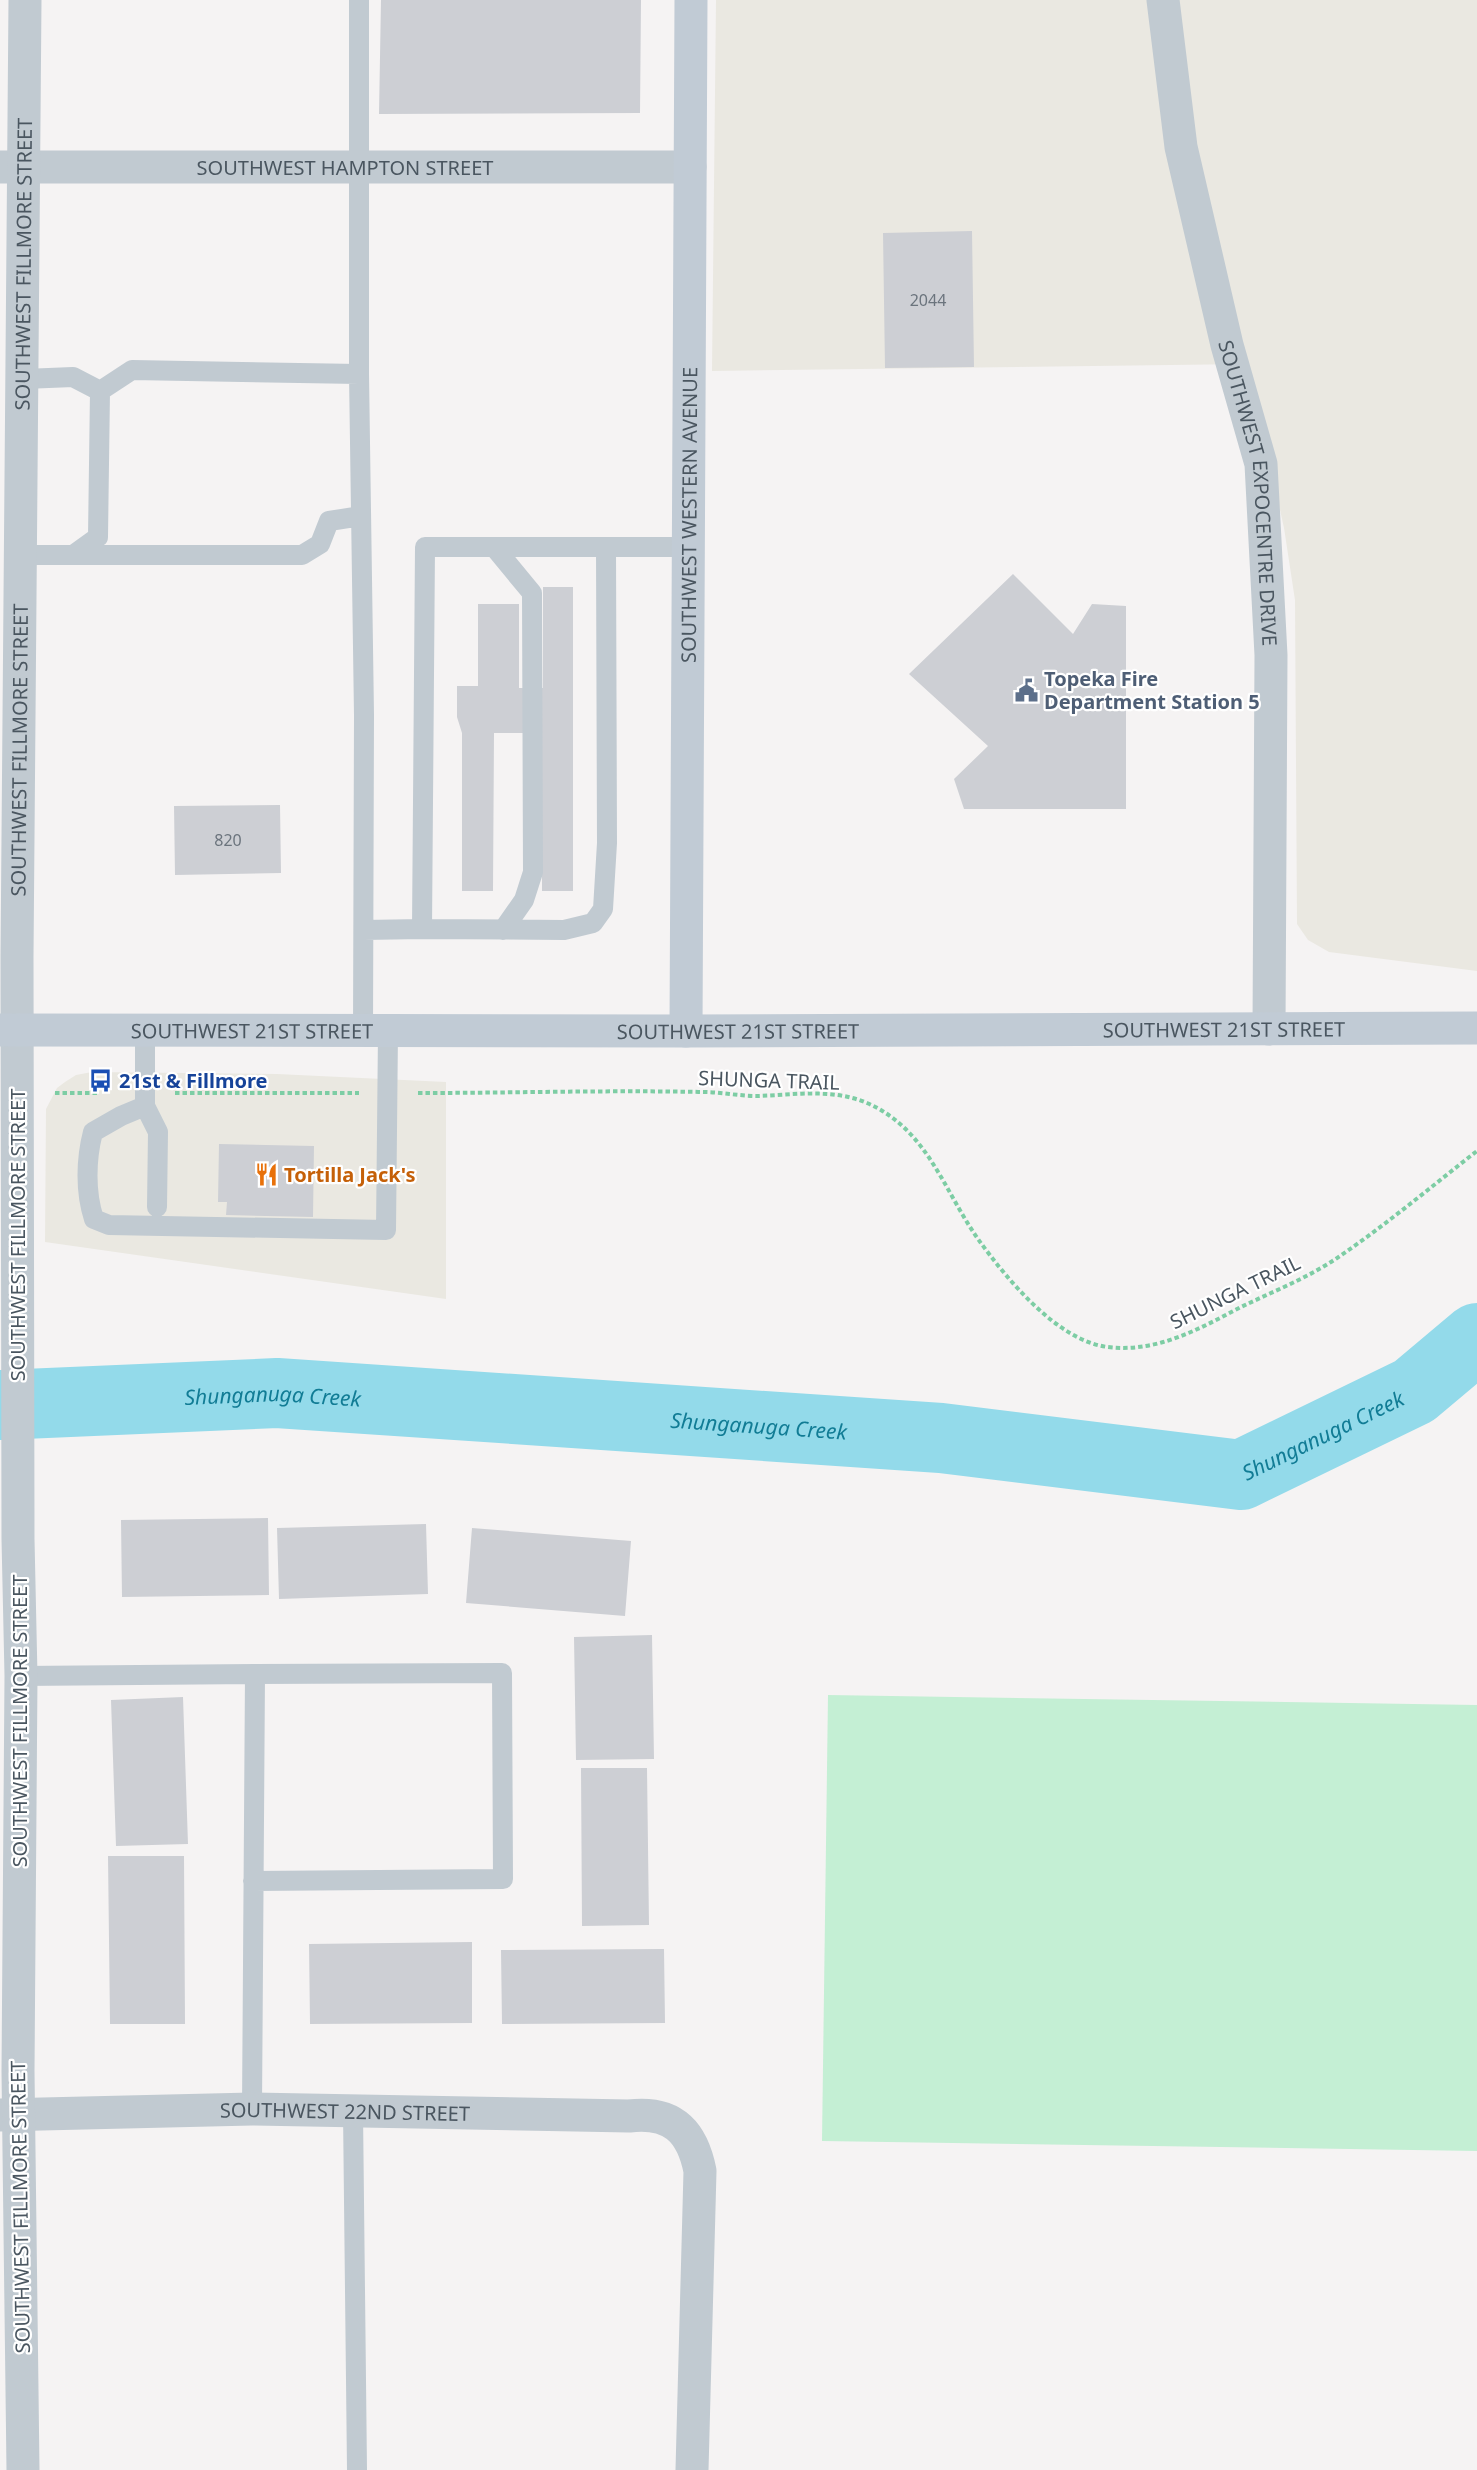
<svg xmlns="http://www.w3.org/2000/svg" width="1477" height="2470" font-family="'Noto Sans',sans-serif">
<style>
.commercial{fill:#eae8e1}
.green{fill:#c4efd4}
.lines{fill:none;stroke-linecap:round;stroke-linejoin:round}
.river{stroke:#93daea;stroke-width:70}
.building{fill:#cdcfd4}
.path{stroke:#7dcda4;stroke-width:4;stroke-dasharray:4.5 3;stroke-linecap:butt}
.lane{stroke:#c1cad1;stroke-width:20}
.street{stroke:#c1cad1;stroke-width:33}
.secondary{stroke:#c1cbd5;stroke-width:33}
.labels{text-anchor:middle;dominant-baseline:central;stroke-width:4.5;stroke-linejoin:round;paint-order:stroke}
.number-label{font-size:16px;fill:#6b747d}
.street-label{font-size:20px;fill:#4a5660;stroke:#fff}
.service-label{font-size:20px;font-weight:bold;fill:#4e5e75;stroke:#fff;text-anchor:start}
.transit-label{font-size:20px;font-weight:bold;fill:#164399;stroke:#fff;text-anchor:start}
.food-label{font-size:20px;font-weight:bold;fill:#c56008;stroke:#fff;text-anchor:start}
.water-label{font-size:21px;font-style:italic;fill:#117c95;stroke:#fff}
</style>
<rect width="100%" height="100%" fill="#f5f3f3"/>
<path class="commercial" d="M716,0H1477V971L1329,952L1308,940L1297,924L1295,600L1284,528L1248,364L712,371Z
M92,1072L277,1074L446,1082V1299L45,1242L46,1109L57,1088L65,1082L76,1075Z"/>
<path class="green" d="M828,1695L1477,1705V2151L822,2141Z"/>
<g class="lines">
<path class="river" id="s1" d="M0,1405L277,1393L941,1438L1241,1475L1414,1391L1477,1338"/>
</g>
<path class="building" d="M381,0H641L640,113L379,114Z
M972,231L974,367L885,368L883,233Z
M1013,574L1073,634L1092,604L1126,606V809H964L954,779L988,746L909,674Z
M543,587H573V891H542V733H494L493,891H462V733L457,717V686H478V604H519V688H543Z
M280,805L281,873L175,875L174,806Z
M219,1144L314,1146L313,1217L226,1215L227,1202H218Z
M268,1518L269,1595L122,1597L121,1520Z
M426,1524L428,1594L279,1599L277,1528Z
M472,1528L631,1541L625,1616L466,1603Z
M652,1635L654,1759L576,1760L574,1637Z
M183,1697L188,1844L116,1846L111,1700Z
M581,1768H647L649,1925L582,1926Z
M108,1856H184L185,2024H110Z
M472,1942V2023L310,2024L309,1944Z
M664,1949L665,2023L502,2024L501,1950Z"/>
<g class="lines">
<path class="path" d="M55,1093H98
M175,1093H359
M418,1093C512,1093 607,1090 702,1092C720,1092 739,1096 757,1096C793,1095 832,1088 867,1103C927,1129 943,1189 978,1239C1006,1278 1057,1341 1108,1347C1157,1353 1199,1329 1241,1307C1274,1291 1310,1277 1340,1256C1387,1224 1432,1186 1477,1151"/>
<path class="lane" d="M359,0V374L364,715L363,1031
M24,379L73,377L100,391
M100,391L132,370L359,374
M494,547L532,593L533,872L524,900L503,930
M606,548L607,843L603,909L593,923L564,930L422,929L425,547H688
M20,555H73L98,537L100,391
M73,555H302L320,544L329,521L361,516
M364,930L422,929
M145,1030V1106L158,1132L157,1207
M145,1106L121,1116L93,1132C86,1159 85,1192 94,1219L109,1225L386,1230L388,1031
M21,1676L255,1674L252,2109
M253,1881L503,1879L502,1673L255,1674
M353,2111L357,2470"/>
<g class="street">
<path id="s2" d="M1163,0L1181,147L1227,345L1261,464L1271,655L1269,1029"/>
<path id="s3" d="M0,167H690"/>
<path id="s4" d="M0,2115L252,2109L629,2116C671,2111 692,2130 700,2171L692,2470"/>
<path id="s5" d="M23,2470L18,2071L21,1676L18,1539L17,956L25,0"/>
</g>
<g class="secondary">
<path id="s6" d="M0,1030L686,1031L1477,1028"/>
<path id="s7" d="M686,1031L691,0"/>
</g>
</g>
<defs>
<symbol id="civic-bare" viewBox="-9 -9 18 18"><path d="M-.6-6.5H3V-4.5H.6V-3L4-1V1h2V6H-6V1h2V-1L-.6-3ZM-1.2 2.5V6h2.4V2.5Z" fill="#5c6f8a" stroke="#fff" stroke-width="2.5" paint-order="stroke"/></symbol>
<symbol id="bus-bare" viewBox="-9 -9 18 18"><path d="M-5-6H5V4H4V6H2V4H-2V6H-4V4H-5ZM-3.5-4V0h7V-4ZM-3.5 1.2v1.5H-2V1.2ZM2 1.2v1.5H3.5V1.2Z" fill="#1a4fb4" stroke="#fff" stroke-width="2.5" paint-order="stroke"/></symbol>
<symbol id="restaurant-bare" viewBox="-9 -9 18 18"><path d="M-5-6h1v4h1v-4h1v4h1v-4h1v5L-1.5 .5V6h-2V.5L-5-1ZM5-6V6H3V1.5H1.5Q1.5-4 5-6Z" fill="#e8710a" stroke="#fff" stroke-width="2.5" paint-order="stroke"/></symbol>
</defs>
<g fill-rule="evenodd">
<use href="#civic-bare" x="1010" y="674" width="33" height="33"/>
<use href="#bus-bare" x="84" y="1064" width="33" height="33"/>
<use href="#restaurant-bare" x="250" y="1158" width="33" height="33"/>
</g>
<g class="labels">
<g class="number-label">
<text x="928" y="300">2044</text>
<text x="228" y="840">820</text>
</g>
<g class="street-label">
<text stroke="none"><textPath href="#s3" startOffset="345">SOUTHWEST HAMPTON STREET</textPath></text>
<text stroke="none"><textPath href="#s5" startOffset="2206">SOUTHWEST FILLMORE STREET</textPath></text>
<text stroke="none"><textPath href="#s2" startOffset="502">SOUTHWEST EXPOCENTRE DRIVE</textPath></text>
<text stroke="none"><textPath href="#s7" startOffset="516">SOUTHWEST WESTERN AVENUE</textPath></text>
<text stroke="none"><textPath href="#s5" startOffset="1720">SOUTHWEST FILLMORE STREET</textPath></text>
<text stroke="none"><textPath href="#s6" startOffset="1224">SOUTHWEST 21ST STREET</textPath></text>
<text stroke="none"><textPath href="#s6" startOffset="252">SOUTHWEST 21ST STREET</textPath></text>
<text stroke="none"><textPath href="#s6" startOffset="738">SOUTHWEST 21ST STREET</textPath></text>
<text transform="translate(769 1080) rotate(2)">SHUNGA TRAIL</text>
<text transform="translate(17 1235) rotate(-90)">SOUTHWEST FILLMORE STREET</text>
<text transform="translate(1235 1292) rotate(-26)">SHUNGA TRAIL</text>
<text transform="translate(19 1721) rotate(-90)">SOUTHWEST FILLMORE STREET</text>
<text stroke="none"><textPath href="#s4" startOffset="345">SOUTHWEST 22ND STREET</textPath></text>
<text transform="translate(20 2207) rotate(-91)">SOUTHWEST FILLMORE STREET</text>
</g>
<g class="service-label">
<text x="1044" y="678">Topeka Fire<tspan x="1044" dy="23">Department Station 5</tspan></text>
</g>
<g class="transit-label">
<text x="119" y="1080">21st &amp; Fillmore</text>
</g>
<g class="food-label">
<text x="284" y="1174">Tortilla Jack's</text>
</g>
<g class="water-label">
<text stroke="none"><textPath href="#s1" startOffset="273">Shunganuga Creek</textPath></text>
<text stroke="none"><textPath href="#s1" startOffset="760">Shunganuga Creek</textPath></text>
<text stroke="none"><textPath href="#s1" startOffset="1336">Shunganuga Creek</textPath></text>
</g>
</g>
</svg>
